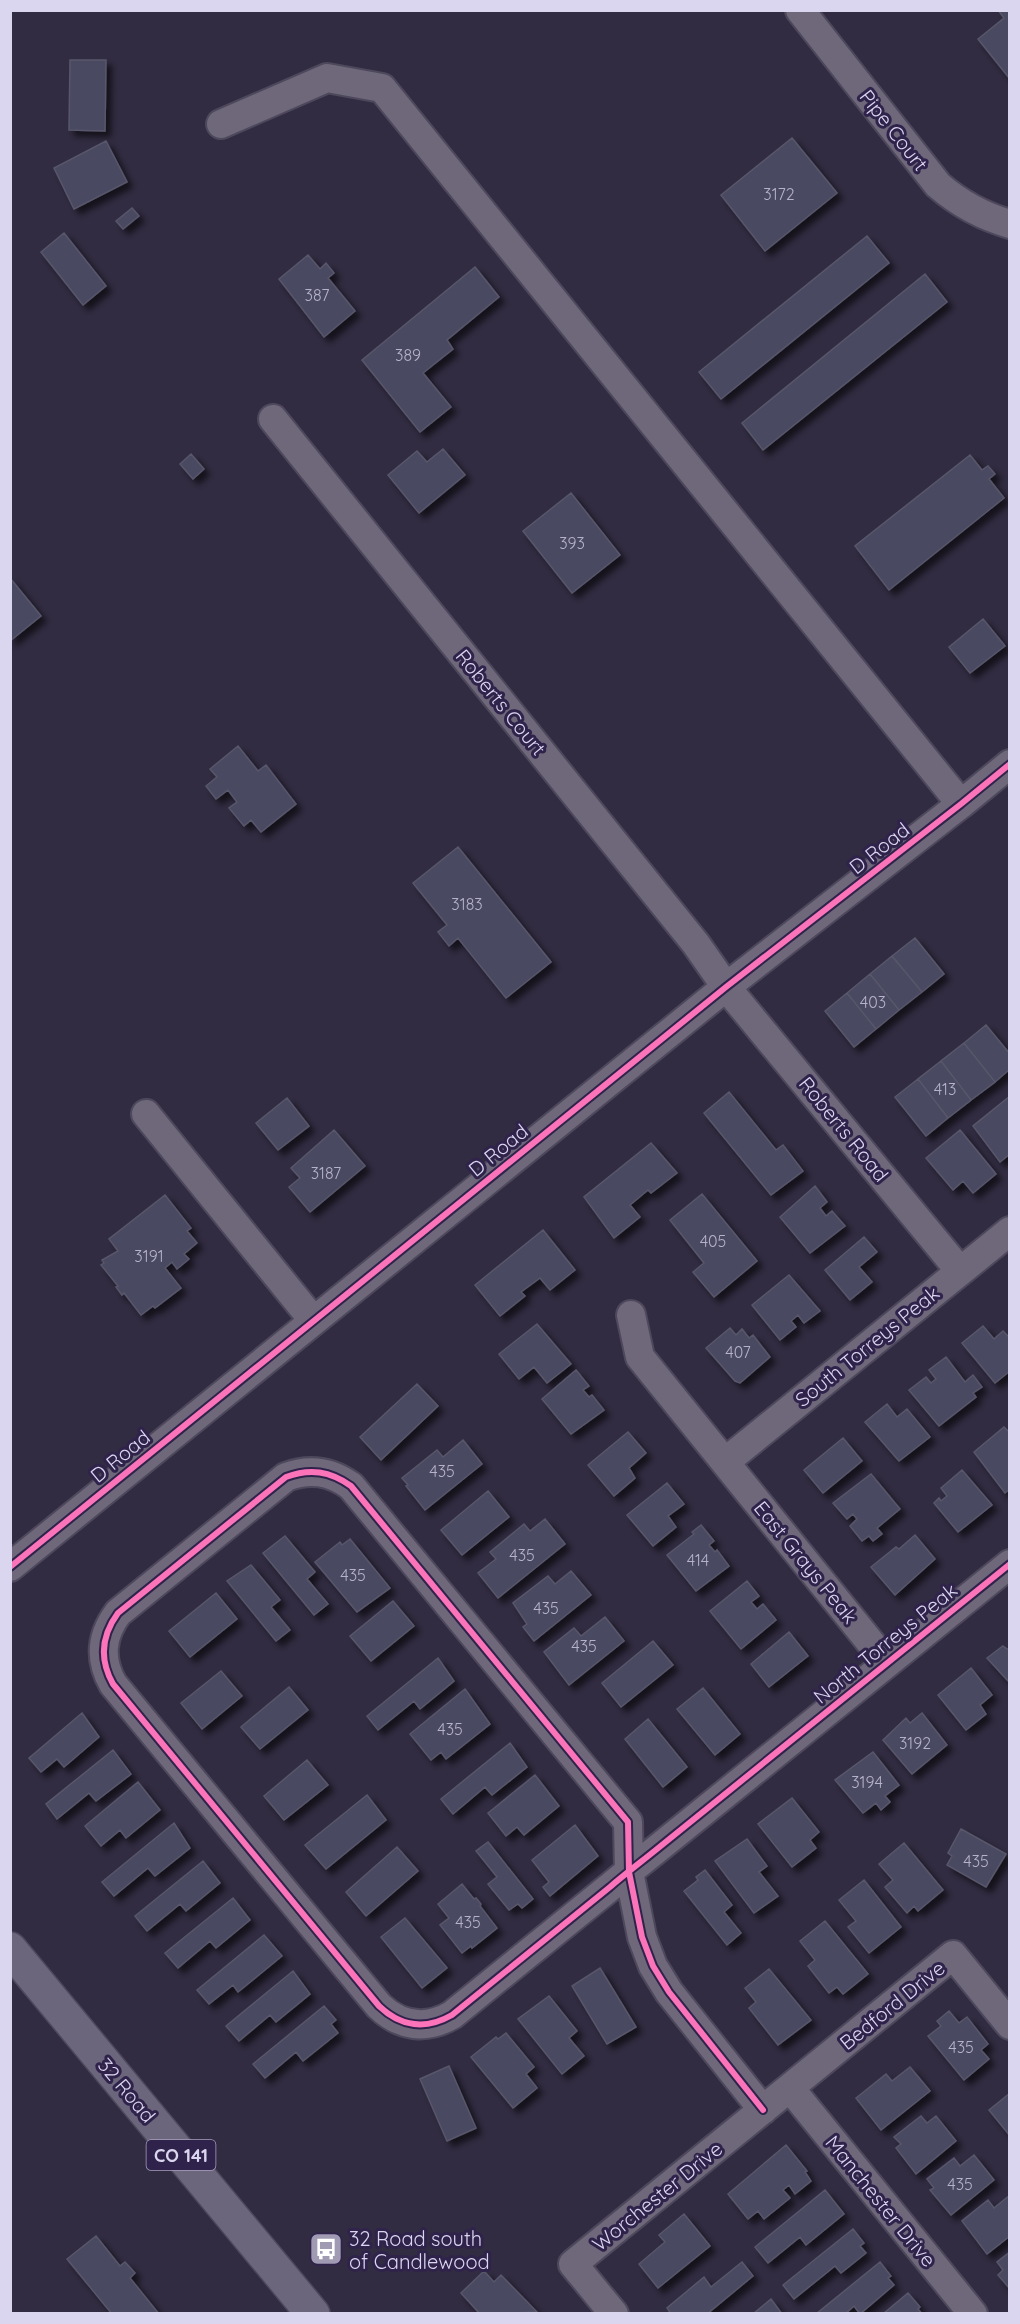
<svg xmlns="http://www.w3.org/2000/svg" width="1020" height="2324" font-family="Quicksand,sans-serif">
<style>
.building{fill:#4a4862;stroke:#58576a;stroke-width:1.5;filter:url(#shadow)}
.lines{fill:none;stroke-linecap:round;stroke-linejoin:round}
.minor-casing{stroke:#4d485c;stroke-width:32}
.major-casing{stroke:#4d485c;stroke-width:36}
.minor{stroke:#6e687a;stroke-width:28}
.major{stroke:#6c667c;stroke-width:33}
.cycleway-casing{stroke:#2f234b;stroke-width:10}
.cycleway{stroke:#fb73b8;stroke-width:6}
.labels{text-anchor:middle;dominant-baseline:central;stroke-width:6;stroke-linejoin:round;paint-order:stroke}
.number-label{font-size:16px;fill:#b7b2cc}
.shield{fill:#2f234b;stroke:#a7a0be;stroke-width:1.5}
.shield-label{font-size:18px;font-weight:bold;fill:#dbd6ef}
.street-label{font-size:20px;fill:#dbd6ef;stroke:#2f234b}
.poi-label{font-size:20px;fill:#dbd6ef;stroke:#2f234b;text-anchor:start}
</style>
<defs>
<filter id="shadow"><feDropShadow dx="5.5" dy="5.5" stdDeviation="3" flood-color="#0009"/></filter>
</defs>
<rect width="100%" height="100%" fill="#322c42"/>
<path class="building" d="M998,10H1010V79L978,39L1004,18Z
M70,60H106L105,131L69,130Z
M792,138L837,193L765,251L721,195Z
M106,141L127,182L74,209L54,168Z
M132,208L139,216L123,229L116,221Z
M64,233L106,286L83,305L41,252Z
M867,236L889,263L721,399L699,372Z
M308,255L320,269L326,263L334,273L328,278L355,311L324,337L279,279Z
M475,267L499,297L447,340L453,349L423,373L451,407L420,432L362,360Z
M925,274L947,302L763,450L742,423Z
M443,449L465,475L419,513L388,475L417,451L427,462Z
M191,454L204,469L193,479L180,464Z
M970,455L982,470L988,466L995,474L989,479L1004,498L889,590L855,546Z
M571,493L620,555L572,593L523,531Z
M10,578L41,616L10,641Z
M983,619L1005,646L970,673L949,647Z
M238,746L258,771L266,765L296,804L261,832L251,820L244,826L229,808L237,802L228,790L216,799L206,786L217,777L210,769Z
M458,847L551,962L506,998L458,938L449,946L438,932L447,925L413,883Z
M915,938L944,974L922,992L892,956Z
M892,956L922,992L899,1010L870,974Z
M870,974L899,1010L876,1029L847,993Z
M847,993L876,1029L854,1047L825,1011Z
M986,1025L1010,1054V1069L995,1082L964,1043Z
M964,1043L995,1082L971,1100L941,1061Z
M941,1061L971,1100L948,1118L918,1079Z
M918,1079L948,1118L926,1136L895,1097Z
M729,1092L776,1150L783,1145L803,1171L771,1195L704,1113Z
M1010,1096V1154L1000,1162L973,1126Z
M287,1098L309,1126L278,1150L256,1123Z
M334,1130L365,1166L310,1212L289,1187L300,1178L291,1168Z
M960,1130L996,1174L973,1193L963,1181L953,1190L926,1158Z
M651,1143L677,1173L651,1193L648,1190L630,1205L640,1217L614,1238L584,1197Z
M815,1186L827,1202L820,1208L826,1216L832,1211L845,1226L810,1253L780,1217Z
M702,1194L757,1261L714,1297L693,1272L704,1263L670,1220Z
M165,1195L191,1228L187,1231L197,1243L184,1254L189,1259L177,1269L172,1262L165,1268L181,1288L155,1308L153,1306L141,1315L124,1293L122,1295L116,1287L118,1286L101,1265L104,1263L102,1260L118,1251L109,1239Z
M543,1230L575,1270L550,1290L540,1278L521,1292L525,1296L500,1316L475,1285Z
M864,1237L877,1252L859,1267L872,1282L850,1300L825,1270Z
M789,1275L820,1311L804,1323L798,1315L791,1321L796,1327L780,1340L752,1305Z
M537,1324L571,1364L547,1383L534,1367L519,1379L499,1354Z
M983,1326L994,1339L1003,1331L1010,1338V1371L995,1383L962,1343Z
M730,1328L736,1335L742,1329L749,1338L753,1335L770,1357L740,1383L735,1381L706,1348Z
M946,1357L965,1382L973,1375L982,1387L973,1393L976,1397L939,1426L909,1390L926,1377L931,1383L936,1379L929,1370Z
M576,1370L589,1386L583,1390L589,1397L592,1395L604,1410L571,1434L542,1399Z
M417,1384L438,1406L381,1460L360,1437Z
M887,1404L897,1417L907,1409L930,1437L899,1461L865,1422Z
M1004,1427L1010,1433V1489L1005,1493L974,1452Z
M628,1432L646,1453L629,1468L635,1478L614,1496L588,1465Z
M843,1438L862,1461L823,1493L804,1470Z
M463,1440L482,1464L425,1510L406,1486L408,1485L402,1478L437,1450L443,1457Z
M962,1470L992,1505L958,1532L934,1503L939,1498L941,1501L947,1496L941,1488Z
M871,1474L900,1509L877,1528L882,1534L873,1541L869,1536L862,1541L850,1526L857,1519L853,1514L847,1519L833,1503Z
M667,1483L684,1504L668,1516L676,1527L653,1546L627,1515Z
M488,1491L509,1517L462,1555L441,1530Z
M545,1519L565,1544L498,1598L478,1573L496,1559L490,1552L524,1524L530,1531Z
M701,1525L714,1541L709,1545L715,1552L717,1550L729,1566L696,1591L667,1555L694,1534L692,1532Z
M915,1535L935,1559L895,1595L871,1567L896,1547L899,1549Z
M285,1536L315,1572L307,1579L328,1604L314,1615L263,1553Z
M350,1539L390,1588L357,1612L315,1562L340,1542L342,1545Z
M251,1565L280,1600L271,1607L290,1630L276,1641L227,1581Z
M571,1571L591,1595L534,1641L523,1627L527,1624L513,1603L548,1576L555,1584Z
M747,1581L759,1596L751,1602L757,1609L763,1604L776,1620L741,1649L710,1611Z
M216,1593L237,1619L190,1657L169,1631Z
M393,1601L414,1626L371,1661L350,1636Z
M605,1617L624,1641L569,1685L544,1652L574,1628L581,1636Z
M789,1632L808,1656L769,1687L751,1664Z
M653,1641L673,1665L621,1707L602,1683Z
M1003,1646L1010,1651V1683L987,1658Z
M438,1658L454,1681L420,1709L414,1701L378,1730L367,1716Z
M971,1668L992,1695L980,1705L986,1714L966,1730L938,1695Z
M221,1671L242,1696L202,1729L181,1703Z
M289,1687L308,1710L260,1749L241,1727Z
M703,1688L740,1734L715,1755L677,1709Z
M465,1689L490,1724L446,1759L441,1752L431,1760L410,1734Z
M82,1713L99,1737L64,1767L57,1759L41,1772L29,1758Z
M922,1713L947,1745L912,1774L883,1740L906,1718L910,1723Z
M648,1719L687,1767L663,1787L625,1739Z
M510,1743L527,1767L492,1795L485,1787L453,1814L441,1799Z
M113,1750L131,1774L96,1801L89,1793L57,1819L46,1804Z
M873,1752L899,1785L885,1796L890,1802L881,1810L876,1803L863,1813L835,1780Z
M307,1760L328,1785L284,1820L264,1796Z
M535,1775L559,1806L524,1835L517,1827L506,1836L488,1813Z
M138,1782L160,1810L126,1838L120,1830L101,1846L85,1826Z
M367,1795L386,1820L326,1869L305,1845Z
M792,1798L819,1832L810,1840L816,1848L792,1867L758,1824Z
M174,1823L190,1848L155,1876L148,1868L114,1896L102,1882Z
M575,1825L598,1856L550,1896L543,1887L549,1882L532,1860Z
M961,1829L1006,1854L986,1887L947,1865L952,1856L948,1853Z
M747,1839L767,1866L759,1872L778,1896L754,1913L715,1861Z
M488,1842L533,1899L522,1908L518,1904L509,1910L488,1884L497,1877L476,1851Z
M904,1843L943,1890L918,1911L914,1906L907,1913L885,1887L893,1880L879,1864Z
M397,1847L418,1871L366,1916L346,1892Z
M203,1861L220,1883L186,1911L180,1904L147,1931L135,1916Z
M705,1870L732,1905L724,1912L741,1933L727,1945L684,1891L698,1880L696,1877Z
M864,1880L901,1927L869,1953L848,1927L856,1921L839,1900Z
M462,1884L474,1899L476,1898L481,1904L480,1906L497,1928L472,1948L471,1946L462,1953L440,1925L449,1918L438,1904Z
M233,1898L250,1920L216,1948L210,1941L178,1968L165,1953Z
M405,1918L447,1968L422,1988L381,1937Z
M825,1921L868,1974L843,1994L837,1987L829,1993L808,1966L815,1960L800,1941Z
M264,1935L282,1956L238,1992L233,1985L209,2004L197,1990Z
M600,1968L636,2027L607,2044L572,1986Z
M769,1969L811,2020L778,2045L749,2008L756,2002L745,1988Z
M293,1971L310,1994L276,2022L270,2015L239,2041L226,2026Z
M549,1996L577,2031L569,2038L584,2056L562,2074L518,2019Z
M324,2006L336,2020L331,2024L338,2033L303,2061L296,2052L265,2078L253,2064Z
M949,2011L959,2023L967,2017L988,2044L981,2050L989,2059L964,2080L928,2036L941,2026L937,2021Z
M506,2033L534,2067L526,2074L537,2088L513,2108L471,2057L496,2037L498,2039Z
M449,2066L476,2128L447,2141L420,2079Z
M910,2067L930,2091L881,2130L856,2098L886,2074L892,2081Z
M1010,2093V2136L989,2110Z
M921,2116L927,2123L936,2116L956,2141L916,2174L896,2148L901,2144L894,2137Z
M786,2145L807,2171L805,2172L811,2181L795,2194L789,2185L783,2190L790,2198L764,2219L758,2211L748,2219L728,2194Z
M974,2155L994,2180L951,2215L930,2190L934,2188L927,2179L954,2158L960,2166Z
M825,2190L844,2214L806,2245L800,2237L768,2263L755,2247Z
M1010,2195V2236L987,2254L962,2221L988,2200L994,2208Z
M684,2214L710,2246L658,2288L639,2264L665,2242L659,2235Z
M853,2229L864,2243L860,2246L866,2253L841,2273L835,2266L794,2299L783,2285Z
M96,2236L120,2266L125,2262L135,2273L130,2278L159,2314H112L67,2259Z
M1010,2252V2289L998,2275L1003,2270L997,2262Z
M742,2262L753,2276L707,2314H671L667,2308L704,2277L711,2287Z
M880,2262L891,2276L888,2278L894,2285L860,2314L854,2306L845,2314H816Z
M484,2271L494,2282L501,2275L537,2312L480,2314L461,2293Z
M908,2293L920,2307L918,2309L922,2314H883Z
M771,2299L782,2314H753Z"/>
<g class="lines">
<defs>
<path id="minor" d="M800,10L938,185C960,204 982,216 1010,224
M221,124L327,78L382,88L961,804
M273,419L696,944L726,987L960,1271
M146,1114L313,1320
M631,1315L640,1357L887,1663
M725,1462L1010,1231
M10,1567L726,987L961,804L1010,764
M790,2088L973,2314
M763,2110L669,1992L653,1966L642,1937L629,1872L628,1822L351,1486C330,1471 310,1468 286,1477L118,1613C101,1636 99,1659 113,1684L379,2006C401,2027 426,2030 452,2015L610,1887C625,1874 641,1862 657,1849L1010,1564
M614,2314L573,2264L953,1955L1010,2025"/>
<path id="major" d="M10,1949L313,2314"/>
</defs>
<use href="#minor" class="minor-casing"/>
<use href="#major" class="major-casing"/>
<use href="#minor" class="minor"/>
<use href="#major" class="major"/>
<defs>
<path id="cycleway" d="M10,1567L726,987L961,804L1010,764
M763,2110L669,1992L653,1966L642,1937L629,1872L628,1822L351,1486C330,1471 310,1468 286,1477L118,1613C101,1636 99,1659 113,1684L379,2006C401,2027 426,2030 452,2015L610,1887C625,1874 641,1862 657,1849L1010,1564"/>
</defs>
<use href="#cycleway" class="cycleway-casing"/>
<use href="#cycleway" class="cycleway"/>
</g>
<defs>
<symbol id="bus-square" viewBox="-11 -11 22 22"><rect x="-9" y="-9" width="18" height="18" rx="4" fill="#a09ab2" stroke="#2f234b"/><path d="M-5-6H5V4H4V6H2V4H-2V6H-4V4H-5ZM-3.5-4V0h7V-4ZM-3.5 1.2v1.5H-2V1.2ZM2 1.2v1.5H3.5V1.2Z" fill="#fff"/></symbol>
</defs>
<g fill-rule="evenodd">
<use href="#bus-square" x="307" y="2230" width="38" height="38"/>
</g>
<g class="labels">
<g class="number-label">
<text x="779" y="194">3172</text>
<text x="317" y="295">387</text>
<text x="408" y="355">389</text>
<text x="572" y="543">393</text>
<text x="467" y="904">3183</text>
<text x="873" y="1002">403</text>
<text x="945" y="1089">413</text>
<text x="326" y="1173">3187</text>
<text x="713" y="1241">405</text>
<text x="149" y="1256">3191</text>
<text x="738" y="1352">407</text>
<text x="442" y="1471">435</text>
<text x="522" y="1555">435</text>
<text x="698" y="1560">414</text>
<text x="353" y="1575">435</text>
<text x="546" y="1608">435</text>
<text x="584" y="1646">435</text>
<text x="450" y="1729">435</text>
<text x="915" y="1743">3192</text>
<text x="867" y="1782">3194</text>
<text x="976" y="1861">435</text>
<text x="468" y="1922">435</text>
<text x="961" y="2047">435</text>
<text x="960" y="2184">435</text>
</g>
<rect class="shield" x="146.5" y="2140" width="69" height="30" rx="4.5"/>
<g class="shield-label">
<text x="181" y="2155">CO 141</text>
</g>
<g class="street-label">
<text transform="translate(894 130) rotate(52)">Pipe Court</text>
<text transform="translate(501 702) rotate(51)">Roberts Court</text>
<text transform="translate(879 848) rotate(-38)">D Road</text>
<text transform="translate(844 1129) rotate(51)">Roberts Road</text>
<text transform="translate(498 1150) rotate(-39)">D Road</text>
<text transform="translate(867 1346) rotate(-39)">South Torreys Peak</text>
<text transform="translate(120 1456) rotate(-39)">D Road</text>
<text transform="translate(806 1562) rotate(51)">East Grays Peak</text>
<text transform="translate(885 1643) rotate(-39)">North Torreys Peak</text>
<text transform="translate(892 2005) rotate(-39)">Bedford Drive</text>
<text transform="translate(127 2090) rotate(50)">32 Road</text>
<text transform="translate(657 2196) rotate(-39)">Worchester Drive</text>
<text transform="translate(881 2201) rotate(51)">Manchester Drive</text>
</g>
<g class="poi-label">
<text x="349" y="2238">32 Road south<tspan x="349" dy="23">of Candlewood</tspan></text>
</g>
</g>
<rect width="1020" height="2324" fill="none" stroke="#dbd6ef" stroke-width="24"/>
</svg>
